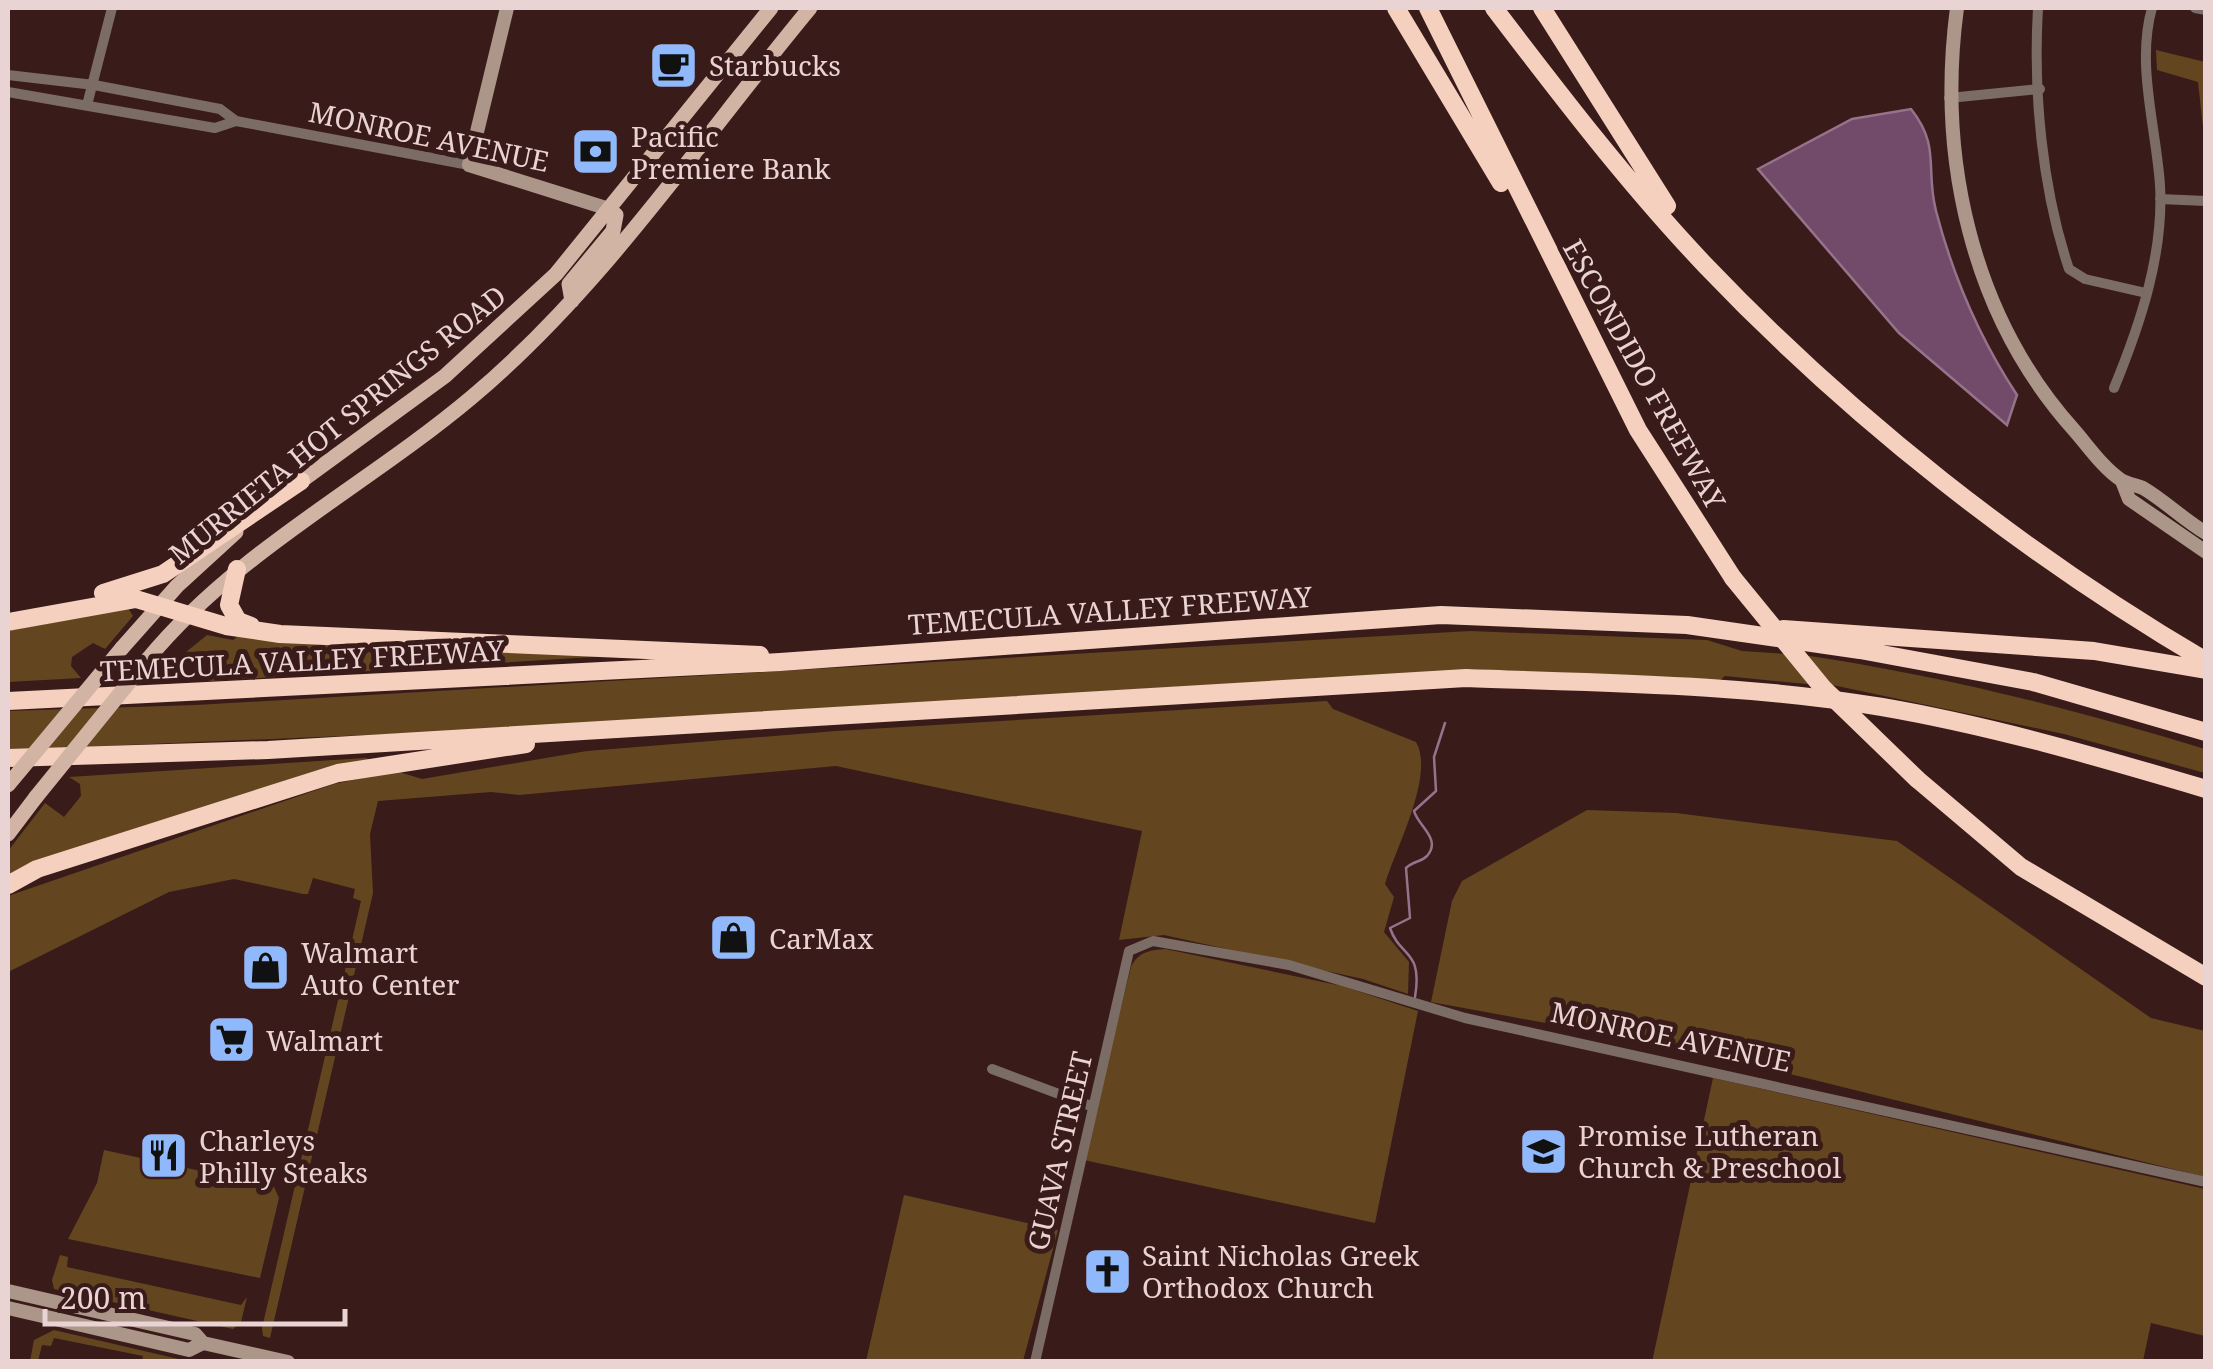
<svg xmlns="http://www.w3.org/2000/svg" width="2213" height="1369" font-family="'Noto Serif',serif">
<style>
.green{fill:#63461f}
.water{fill:#724a6a;stroke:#96738a;stroke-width:2.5}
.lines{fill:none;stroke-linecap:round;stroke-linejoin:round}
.stream{stroke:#96738a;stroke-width:2.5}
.street{stroke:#7b6c65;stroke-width:10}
.secondary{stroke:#ac9589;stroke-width:14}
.primary{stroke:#d2b4a5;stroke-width:15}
.highway{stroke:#f5d0bf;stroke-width:18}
.primary-bridge{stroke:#d2b4a5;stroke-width:15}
.highway-bridge{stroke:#f5d0bf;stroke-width:18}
.labels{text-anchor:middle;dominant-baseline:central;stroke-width:10;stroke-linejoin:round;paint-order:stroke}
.poi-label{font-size:28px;fill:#ead4d3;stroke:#391b1a;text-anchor:start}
.street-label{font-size:28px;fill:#ead4d3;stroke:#391b1a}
</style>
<rect width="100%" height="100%" fill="#391b1a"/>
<path class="green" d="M2156,50L2205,62V146L2198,82L2157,70Z
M128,608L133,616L105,649L93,643L72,657L71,666L81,678L8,682V631Z
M1470,631L1707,640L1742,651L1787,654L1817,685L1725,676L1719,681L1474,671L436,732L8,750V711L196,705Z
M207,635L233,640L238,636L332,645L609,656L210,681L185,675L195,668L186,652Z
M1796,654C1936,674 2070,708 2205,749V773L2064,734L1823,683Z
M1327,701L1333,709L1416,742C1435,775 1396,847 1385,884L1394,897L1384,932L1409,962L1408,994L1363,979L1164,935L1119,940L1142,831L836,766L519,795L491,792L378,801L370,834L373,893L270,1338L263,1336L262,1328L361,901L353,898L355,889L313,878L308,894H303L234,879L169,892L8,972V896L334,784L396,771L422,779L587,751L836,731Z
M365,758L372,760L8,877V851L45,803L64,817L81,796L80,784L69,777Z
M1587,810L1676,813L1897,841L2151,1018L2205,1031V1177L1693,1050L1431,1002L1452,901L1462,881Z
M1165,949L1342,986L1418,1011L1375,1223L1084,1160L1131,967C1138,952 1150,950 1165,949Z
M1713,1078L2205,1189V1336L2151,1323L2143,1361L1652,1362Z
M104,1150L274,1187L279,1198L260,1278L68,1239L97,1183Z
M904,1195L1058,1230L1023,1361H866Z
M60,1255L68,1257L67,1267L241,1305L247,1297L241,1322L233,1329L54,1289L52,1280Z
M54,1330L187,1361H142L143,1356L54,1338L51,1346L42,1345L38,1361H30L34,1340Z"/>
<path class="water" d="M1911,109C1941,147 1925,168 1936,211C1953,276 1980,339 2017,395L2007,425L1899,333L1758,169L1852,119Z"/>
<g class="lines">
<path class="stream" d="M1415,997C1423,949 1400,958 1390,928L1410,918L1406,868C1413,861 1421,862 1427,856C1442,839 1418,826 1414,811L1436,791L1434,757L1445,723"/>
<path class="street" d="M2038,8C2033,92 2042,189 2069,269L2085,279L2146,293
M2195,8L2206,10
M8,75L94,85L220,109L236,121L469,165
M8,92L215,128L236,121
M1949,98L2040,89
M87,105L112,8
M2160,199L2206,201
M2114,388C2140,325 2164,254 2160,185C2156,127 2136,64 2152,8
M992,1069L1091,1106
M1035,1362L1129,951L1153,941L1289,965L1465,1018L2206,1182"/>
<path class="secondary" d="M507,8L469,165L609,209
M1957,8C1937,157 1971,315 2074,430C2088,446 2103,468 2121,480C2128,484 2136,485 2143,488C2165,501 2184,520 2206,533
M2122,481L2129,499L2206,552
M8,1291L195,1334L203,1343L288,1362
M8,1308L189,1350L203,1343"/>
<path class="primary" d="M572,301L569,284L613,231L616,215L609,209
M293,487L445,376L556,274L771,8
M122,648L177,586L236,532
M148,659C238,550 365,487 472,397C603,287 701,139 810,8
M8,834L36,797"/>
<path class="highway" d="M1396,8L1501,183
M1428,8L1638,430L1733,578
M1494,8C1561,96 1630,186 1706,266C1851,418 2025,555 2206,661
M1542,8L1667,206
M237,569L229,605L238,621L251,626
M103,593L163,574L301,481
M8,622L136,599L226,626L280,634L760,655
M1783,629L2094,651L2206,670
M8,701L780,662L1441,615L1687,625L1860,650L2033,682L2206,732
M8,758L268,750L1466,678C1604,683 1745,684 1882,707C1992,726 2098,757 2206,789
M1917,779L2021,867L2206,977
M8,885L37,869L338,773L526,744"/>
<path class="primary-bridge" d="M8,785L122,648
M36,797L148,659"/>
<path class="highway-bridge" d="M1733,578L1823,688L1917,779"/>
</g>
<defs>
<symbol id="cafe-square" viewBox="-11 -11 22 22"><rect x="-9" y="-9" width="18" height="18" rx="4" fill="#90b8fd" stroke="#391b1a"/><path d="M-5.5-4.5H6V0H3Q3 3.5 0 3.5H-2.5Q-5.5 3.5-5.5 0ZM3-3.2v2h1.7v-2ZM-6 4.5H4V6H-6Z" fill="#111"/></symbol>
<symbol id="bank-square" viewBox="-11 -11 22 22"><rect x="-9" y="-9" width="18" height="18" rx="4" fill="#90b8fd" stroke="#391b1a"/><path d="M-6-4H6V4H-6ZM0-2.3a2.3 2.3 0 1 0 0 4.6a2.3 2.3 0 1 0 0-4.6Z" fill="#111"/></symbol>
<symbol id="shop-square" viewBox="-11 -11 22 22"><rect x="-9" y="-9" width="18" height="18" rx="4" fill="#90b8fd" stroke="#391b1a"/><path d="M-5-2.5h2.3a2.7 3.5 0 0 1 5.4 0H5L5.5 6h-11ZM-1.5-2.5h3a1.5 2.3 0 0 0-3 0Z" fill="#111"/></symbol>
<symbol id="supermarket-square" viewBox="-11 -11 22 22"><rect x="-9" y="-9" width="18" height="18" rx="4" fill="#90b8fd" stroke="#391b1a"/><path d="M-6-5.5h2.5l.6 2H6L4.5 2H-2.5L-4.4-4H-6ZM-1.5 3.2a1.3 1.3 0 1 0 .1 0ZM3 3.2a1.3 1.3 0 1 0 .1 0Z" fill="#111"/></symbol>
<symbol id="school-square" viewBox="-11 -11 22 22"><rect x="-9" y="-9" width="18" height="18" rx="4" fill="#90b8fd" stroke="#391b1a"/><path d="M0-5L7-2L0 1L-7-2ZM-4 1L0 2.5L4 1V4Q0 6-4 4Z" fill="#111"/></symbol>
<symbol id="restaurant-square" viewBox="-11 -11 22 22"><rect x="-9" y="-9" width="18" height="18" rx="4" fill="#90b8fd" stroke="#391b1a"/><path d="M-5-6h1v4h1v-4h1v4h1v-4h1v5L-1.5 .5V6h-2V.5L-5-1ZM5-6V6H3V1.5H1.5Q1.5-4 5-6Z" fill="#111"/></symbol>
<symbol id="church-square" viewBox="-11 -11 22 22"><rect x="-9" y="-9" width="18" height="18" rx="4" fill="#90b8fd" stroke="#391b1a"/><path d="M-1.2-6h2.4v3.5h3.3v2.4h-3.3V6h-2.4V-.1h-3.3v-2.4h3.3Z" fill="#111"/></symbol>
</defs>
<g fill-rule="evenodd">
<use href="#cafe-square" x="646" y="38" width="55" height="55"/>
<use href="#bank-square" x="568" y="124" width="55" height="55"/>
<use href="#shop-square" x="706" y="910" width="55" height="55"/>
<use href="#shop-square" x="238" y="940" width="55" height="55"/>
<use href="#supermarket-square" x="204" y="1012" width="55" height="55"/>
<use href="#school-square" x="1516" y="1124" width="55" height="55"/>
<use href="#restaurant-square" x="136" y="1128" width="55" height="55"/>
<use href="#church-square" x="1080" y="1244" width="55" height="55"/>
</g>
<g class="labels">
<g class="poi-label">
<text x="709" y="65">Starbucks</text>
<text x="631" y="136">Pacific<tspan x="631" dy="32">Premiere Bank</tspan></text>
<text x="769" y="938">CarMax</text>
<text x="301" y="952">Walmart<tspan x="301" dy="32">Auto Center</tspan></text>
<text x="266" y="1040">Walmart</text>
<text x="1578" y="1135">Promise Lutheran<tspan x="1578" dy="32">Church &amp; Preschool</tspan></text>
<text x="199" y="1140">Charleys<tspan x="199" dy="32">Philly Steaks</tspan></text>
<text x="1142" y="1255">Saint Nicholas Greek<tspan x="1142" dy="32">Orthodox Church</tspan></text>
</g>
<g class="street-label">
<text transform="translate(429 136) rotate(12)">MONROE AVENUE</text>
<text transform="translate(1645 374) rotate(61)">ESCONDIDO FREEWAY</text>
<text transform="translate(337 424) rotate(-39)">MURRIETA HOT SPRINGS ROAD</text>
<text transform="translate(1110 610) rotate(-4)">TEMECULA VALLEY FREEWAY</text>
<text transform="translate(302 660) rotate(-3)">TEMECULA VALLEY FREEWAY</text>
<text transform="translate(1671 1036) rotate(12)">MONROE AVENUE</text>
<text transform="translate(1059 1151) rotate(-77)">GUAVA STREET</text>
</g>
</g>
<rect width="2213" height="1369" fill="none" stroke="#ead4d3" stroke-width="20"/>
<path d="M45 1309v15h300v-15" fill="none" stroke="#ead4d3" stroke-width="5"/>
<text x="60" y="1309" font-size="30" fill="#ead4d3" stroke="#391b1a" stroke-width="8" paint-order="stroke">200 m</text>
</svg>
